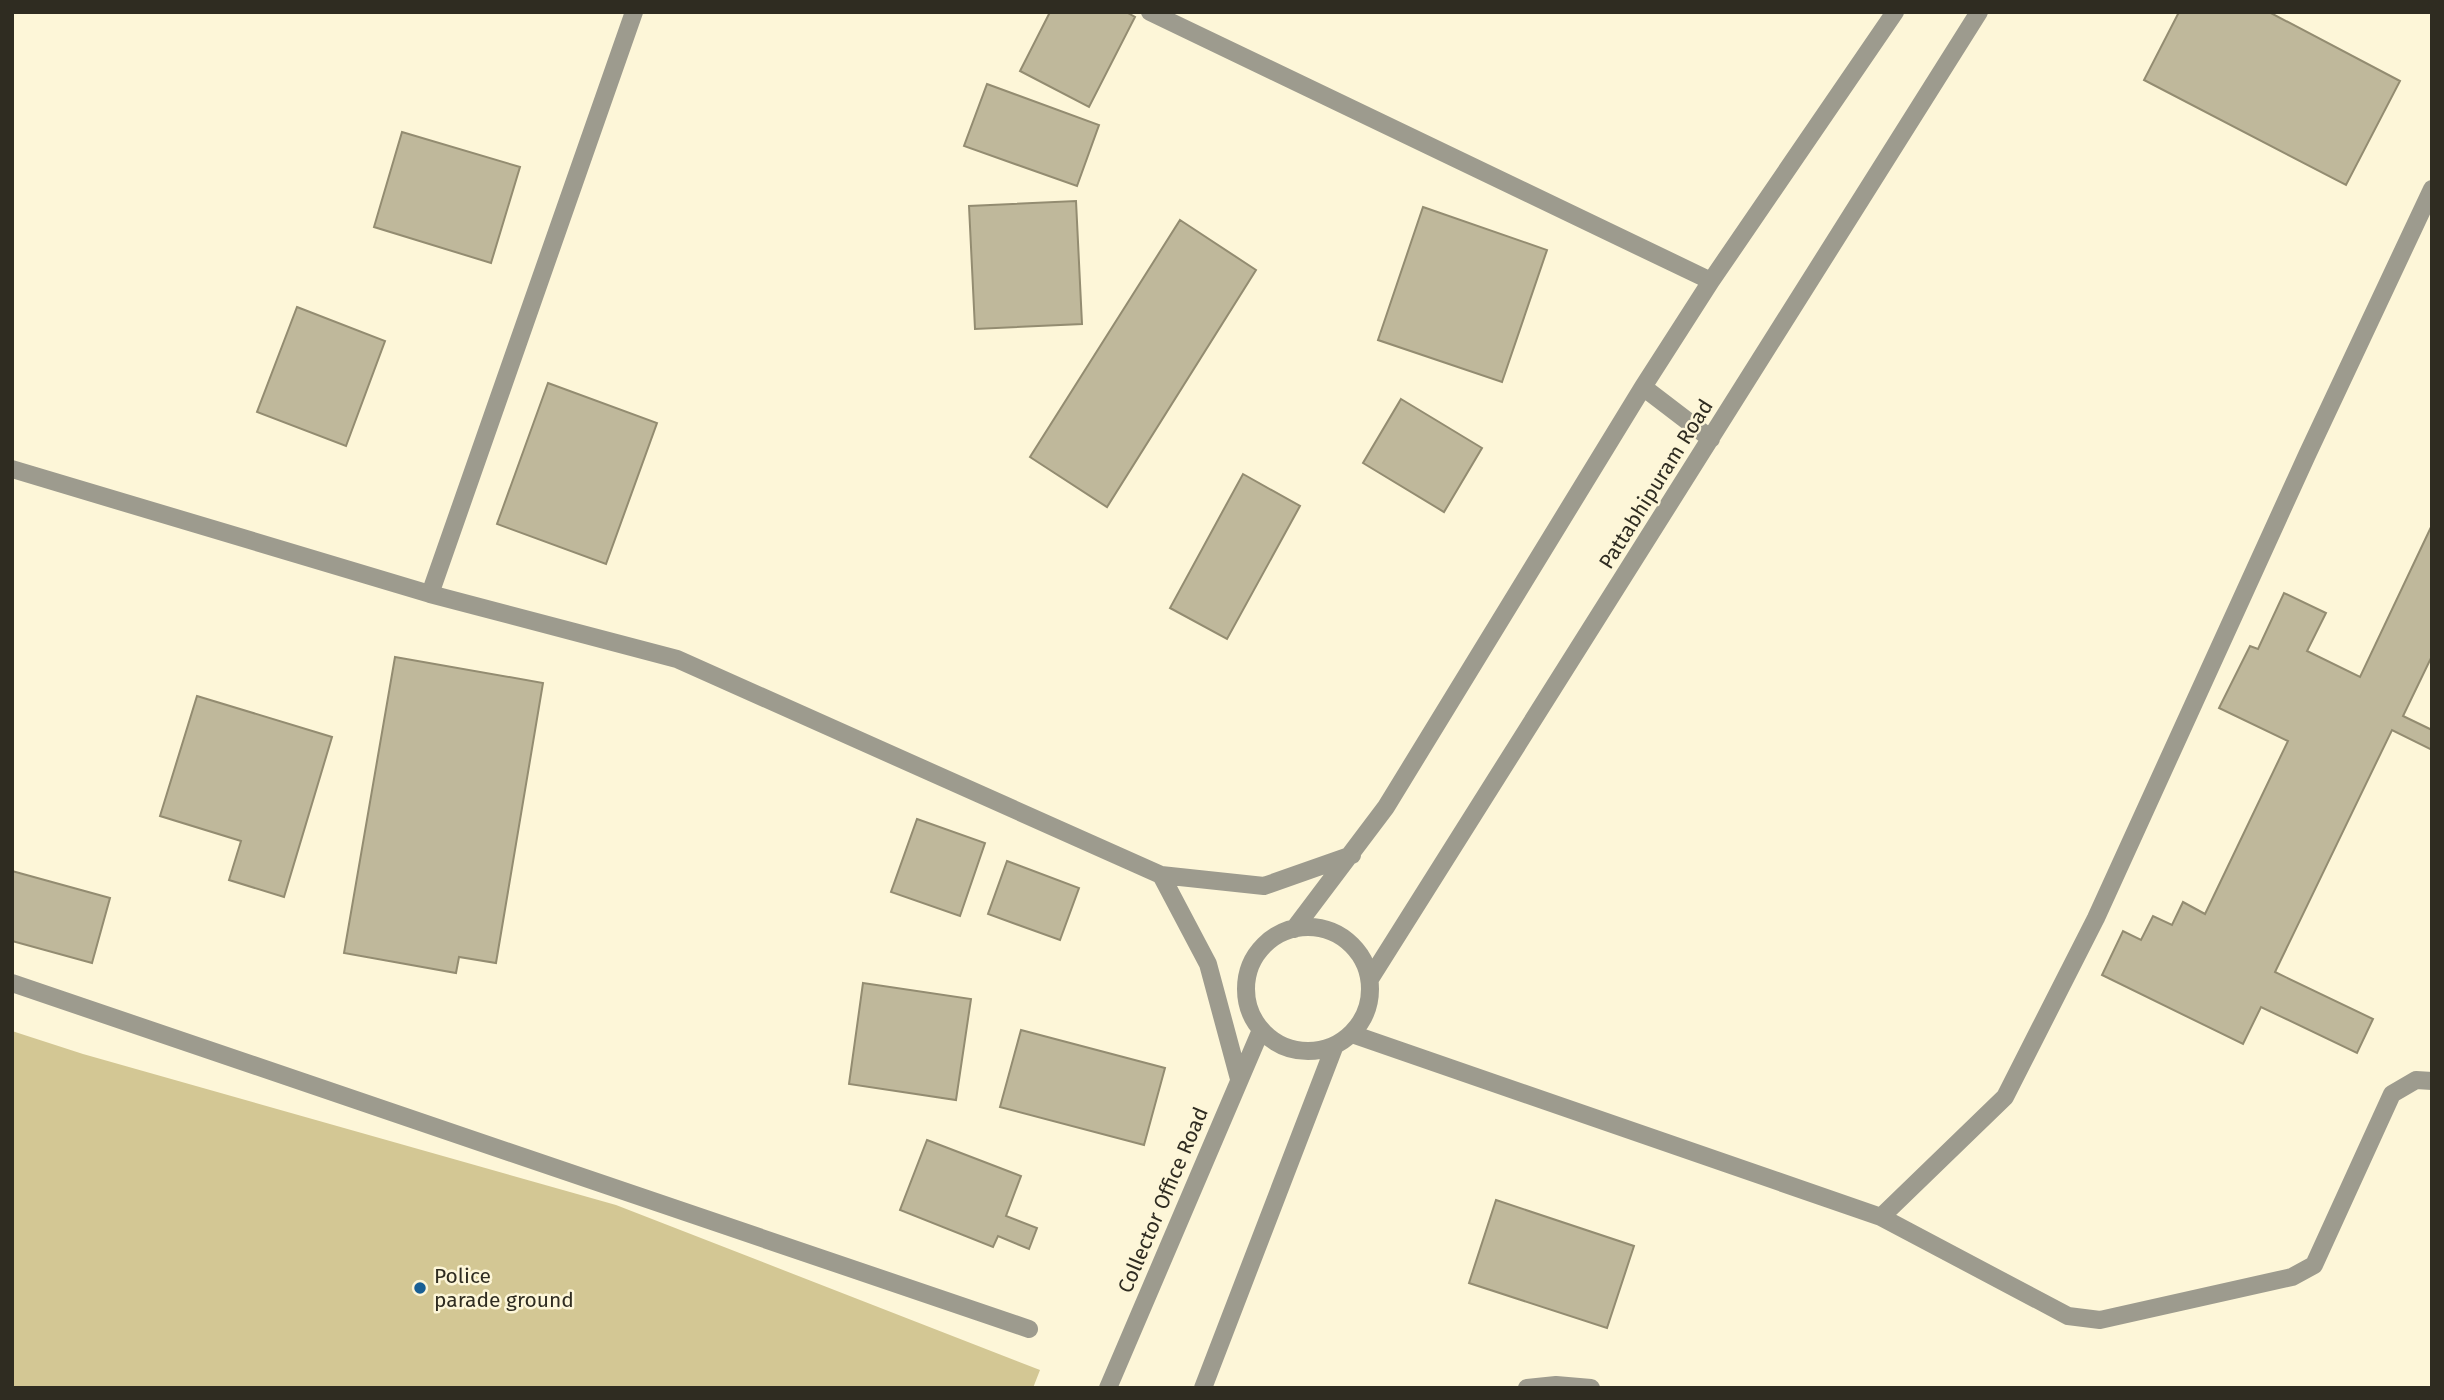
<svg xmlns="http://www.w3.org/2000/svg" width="2444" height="1400" font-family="'Fira Sans',sans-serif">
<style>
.green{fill:#d3c794}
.building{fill:#bfb89b;stroke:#938c71;stroke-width:2}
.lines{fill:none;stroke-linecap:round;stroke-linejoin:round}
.minor{stroke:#9d9b8e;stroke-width:18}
.poi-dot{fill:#1a6094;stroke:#fdf6d8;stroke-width:2.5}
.labels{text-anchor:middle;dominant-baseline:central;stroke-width:5;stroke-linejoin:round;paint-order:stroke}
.street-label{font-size:21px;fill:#2f2c21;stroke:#fdf6d8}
.poi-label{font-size:21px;fill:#2f2c21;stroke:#fdf6d8;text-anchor:start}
</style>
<rect width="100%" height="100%" fill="#fdf6d8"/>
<path class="green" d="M12,1031L83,1054L616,1205L1040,1370L1033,1388H12Z"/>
<path class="building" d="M1050,12H1126L1135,17L1089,107L1020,71Z
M2179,12H2269L2400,81L2346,185L2144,80Z
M987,84L1099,125L1077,186L964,146Z
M402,132L520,167L491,263L374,227Z
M1076,201L1082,324L975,329L969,206Z
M1423,207L1547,250L1502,382L1378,340Z
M1180,220L1256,270L1107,507L1030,457Z
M297,307L385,341L346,446L257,412Z
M548,383L657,423L606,564L497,524Z
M1401,399L1482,448L1444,512L1363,463Z
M1243,474L1300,506L1227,639L1170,608Z
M2432,525V656L2403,716L2432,730V750L2392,730L2275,972L2373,1019L2357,1053L2261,1007L2243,1044L2102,975L2123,931L2141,940L2153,916L2172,925L2183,902L2205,914L2288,741L2219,708L2250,646L2258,649L2284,593L2326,613L2307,651L2360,677Z
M395,657L543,683L496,963L459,957L456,973L344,953Z
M197,696L332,737L284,897L229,880L241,841L160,816Z
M917,819L985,843L960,916L891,892Z
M1007,861L1079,888L1060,940L988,914Z
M12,871L110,898L92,963L12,941Z
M863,983L971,999L956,1100L849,1084Z
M1021,1030L1165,1068L1144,1145L1000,1107Z
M927,1140L1021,1176L1006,1216L1037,1228L1029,1249L998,1236L993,1247L900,1210Z
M1496,1200L1634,1246L1607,1328L1469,1283Z"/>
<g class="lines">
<path class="minor" d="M1150,12L1711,281
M1643,387L1711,439
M12,469L430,594L677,659L1161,875L1264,886L1352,855
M430,594L634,12
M1161,875L1208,964L1239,1079
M1246 989a62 62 0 1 1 124 0a62 62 0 1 1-124 0Z
M1294,929L1386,807L1643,387L1711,281L1895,12
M1370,979L1979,12
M12,983L1029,1329
M1352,1034L1881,1217L2005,1097L2096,918L2307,455L2432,189
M1881,1217L2068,1316L2100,1320L2292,1277L2314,1265L2392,1094L2416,1080L2432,1081
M1108,1388L1261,1030
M1203,1388L1335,1045
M1527,1388L1556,1385L1591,1388"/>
</g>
<circle class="poi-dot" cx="420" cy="1288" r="7"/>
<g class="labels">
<g class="street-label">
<text transform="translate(1656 484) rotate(-58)">Pattabhipuram Road</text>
<text transform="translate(1163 1200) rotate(-67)">Collector Office Road</text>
</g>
<g class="poi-label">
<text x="434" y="1276">Police<tspan x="434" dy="24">parade ground</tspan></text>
</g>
</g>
<rect width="2444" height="1400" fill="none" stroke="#2f2c21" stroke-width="28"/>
</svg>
